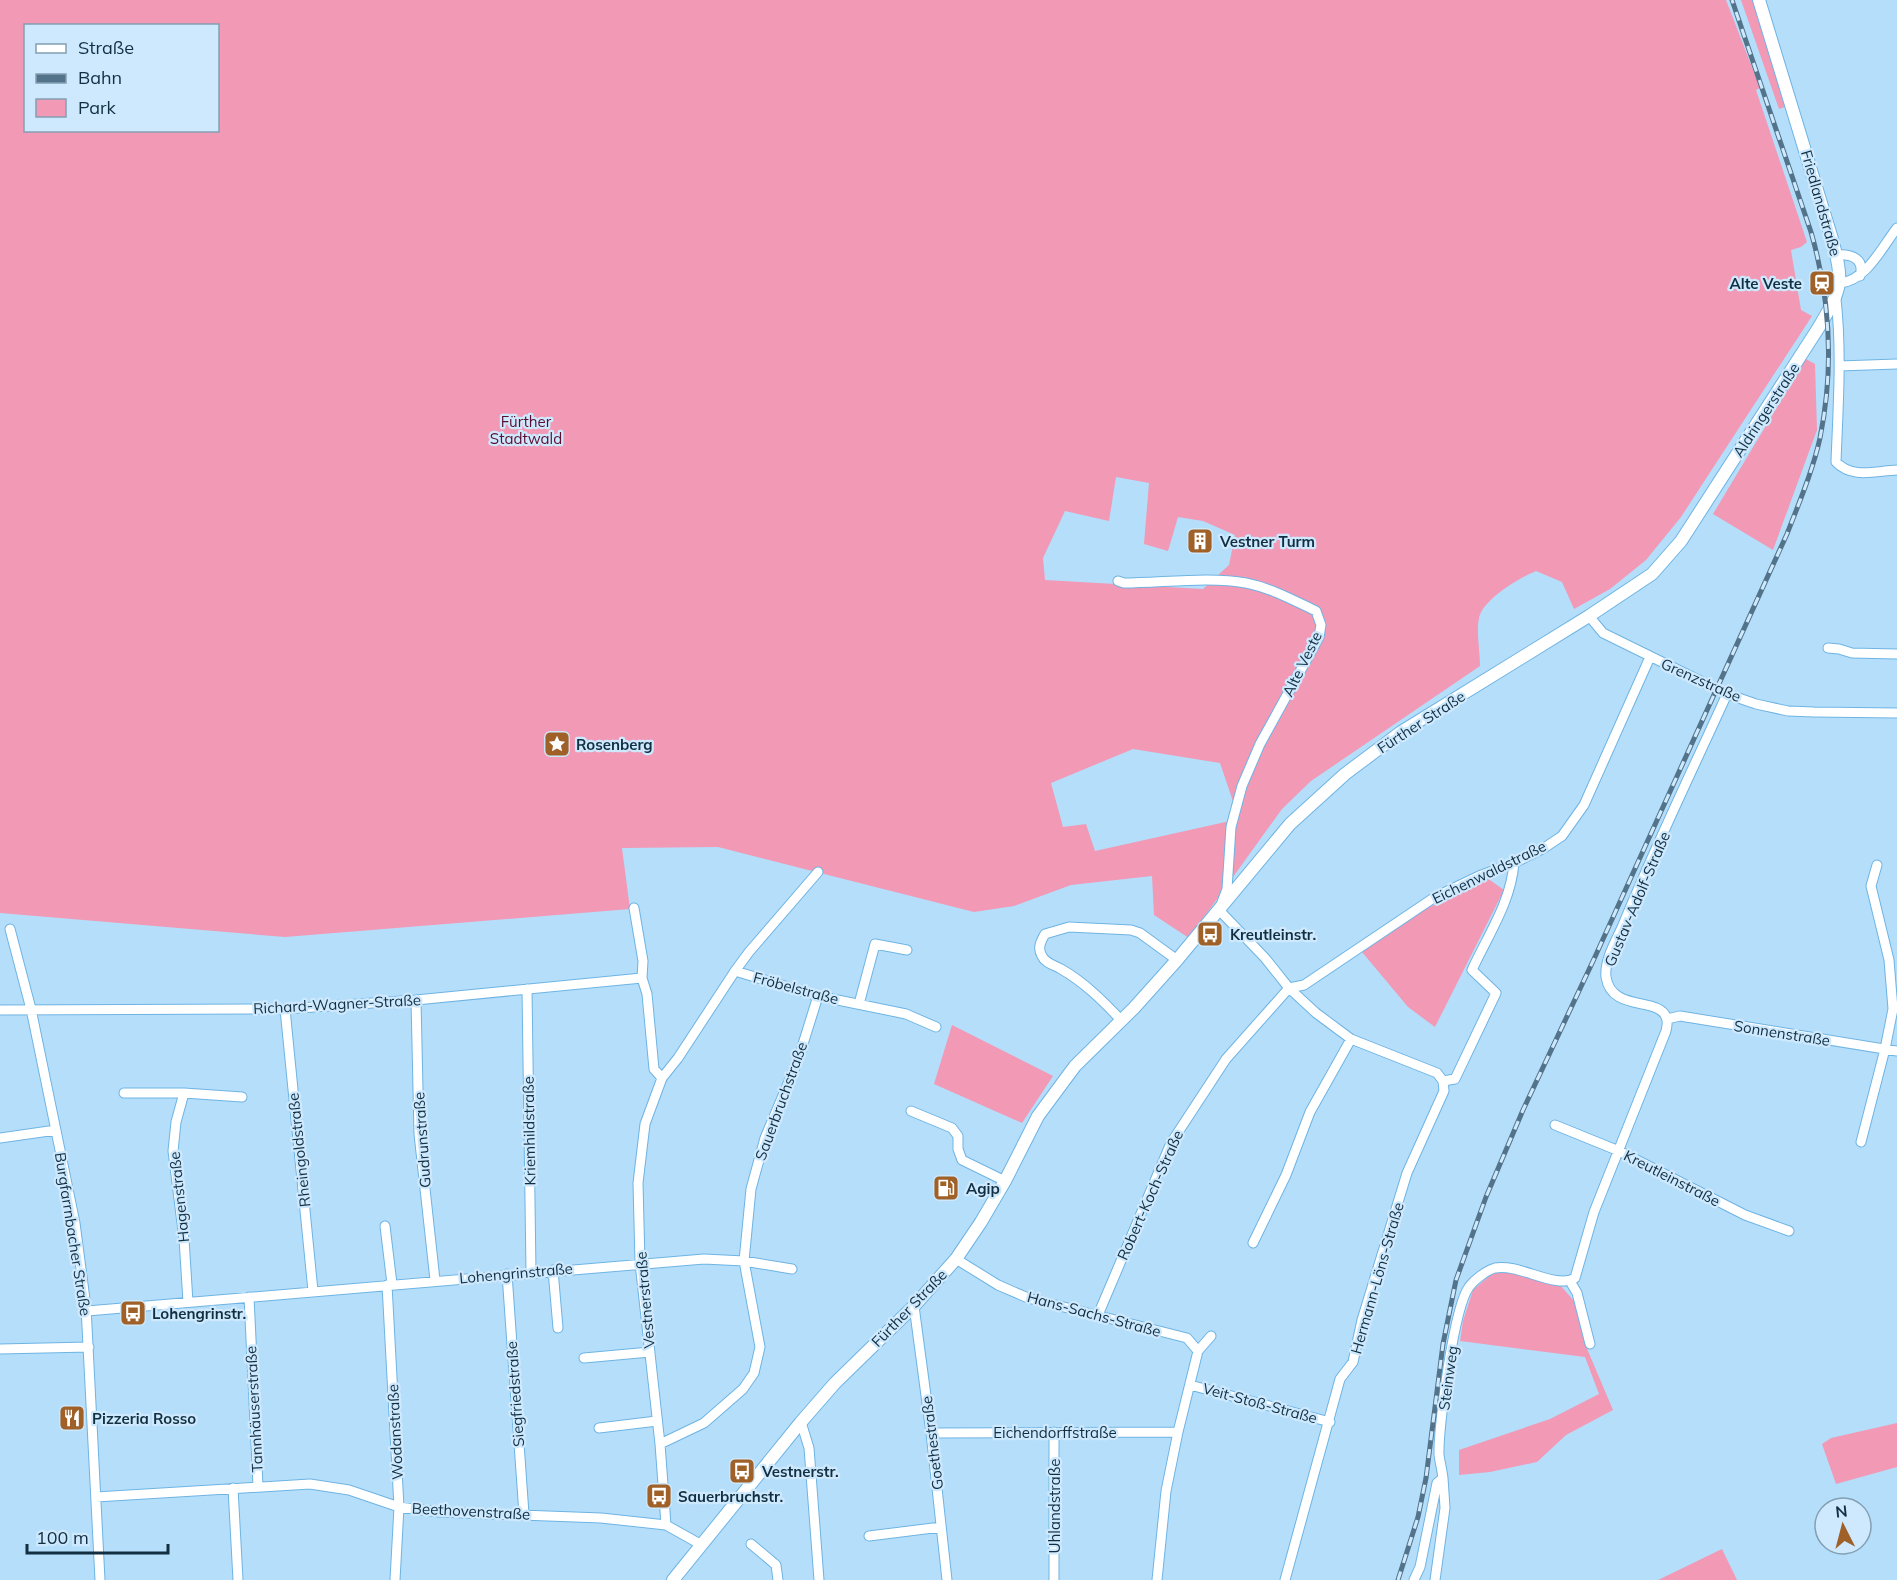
<svg xmlns="http://www.w3.org/2000/svg" width="1897" height="1580" font-family="Mulish,sans-serif">
<style>
.green{fill:#f199b5;fill-rule:evenodd}
.lines{fill:none;stroke-linecap:round;stroke-linejoin:round}
.street-casing{stroke:#6eb4e3;stroke-width:11}
.secondary-casing{stroke:#6eb4e3;stroke-width:14}
.street{stroke:#fff;stroke-width:9}
.secondary{stroke:#fff;stroke-width:12}
.rail-casing{stroke:#52738a;stroke-width:5}
.rail{stroke:#cee9fd;stroke-width:3;stroke-dasharray:9;stroke-linecap:butt}
.labels{text-anchor:middle;dominant-baseline:central;stroke-width:4.5;stroke-linejoin:round;paint-order:stroke}
.street-label{font-size:15px;fill:#122f42;stroke:#cee9fd}
.poi-label{font-size:15px;font-weight:bold;fill:#122f42;stroke:#cee9fd;text-anchor:start}
.park-label{font-size:15px;fill:#5b0f30;stroke:#cee9fd}
</style>
<rect width="100%" height="100%" fill="#b5defb"/>
<path class="green" d="M0,0H1726L1760,88L1756,90L1807,242L1801,247L1791,250L1801,310L1812,316L1681,517L1646,560L1610,589L1574,609L1562,582L1536,571C1519,578 1483,599 1479,618C1476,632 1480,651 1480,666L1311,781L1282,809L1189,938L1154,915L1152,876L1071,885L1014,906L974,912L718,847L622,848L630,909L285,937L0,913ZM26,26H218V130H26ZM1116,477L1149,483L1144,544L1168,551L1178,517L1203,521L1235,535L1229,565L1203,589L1045,580L1043,558L1065,511L1109,521ZM1133,749L1220,763L1239,819L1095,851L1086,824L1063,827L1051,783Z
M1741,0H1755L1754,5L1785,107L1779,109Z
M1806,359L1815,364L1817,430L1773,550L1713,514Z
M1487,878L1504,890L1435,1027L1408,1007L1362,952L1406,919Z
M952,1025L1053,1076L1022,1123L934,1084Z
M1510,1272L1561,1286L1574,1301L1585,1344L1613,1410L1566,1435L1537,1462L1490,1472L1459,1475V1450L1550,1419L1599,1394L1585,1357L1460,1341L1463,1321L1473,1290L1493,1273Z
M1897,1423V1467L1836,1484L1822,1444L1831,1438Z
M1722,1549L1737,1580H1658Z"/>
<g class="lines">
<defs>
<path id="street" d="M1837,255C1852,254 1865,259 1860,276
M1840,283C1866,281 1882,247 1897,228
M1836,299C1842,353 1838,408 1836,462C1852,479 1875,471 1897,470
M1839,366L1897,364
M1118,581L1124,583C1161,583 1210,576 1246,583C1271,588 1293,600 1316,611L1321,625L1319,637L1260,744L1242,786L1231,827L1227,889L1219,910L1265,958L1289,988L1316,1013L1351,1039L1437,1073L1443,1081L1455,1079L1496,993L1472,970C1488,935 1511,902 1514,863
M1589,616L1603,633L1727,694L1756,704L1788,711L1814,712L1897,713
M1828,648L1839,649L1852,653L1897,654
M634,908L643,961L642,978L647,994L654,1069L662,1078
M10,929L31,1009L75,1223L86,1307L100,1580
M735,971L818,996L906,1014L936,1027
M527,989L531,1272
M416,1000L419,1134L435,1280
M859,1004L875,944L907,950
M285,1009L313,1291
M0,1010L285,1009L416,1000L642,978
M1667,1019L1680,1016L1897,1051
M1121,1020C1103,1001 1084,982 1061,969C1054,965 1045,963 1042,956C1037,948 1041,941 1045,934L1069,927L1131,930L1140,933L1177,960
M124,1093H184L242,1097
M184,1093L176,1122L173,1151L184,1239L188,1302
M911,1111L952,1128L958,1136V1149L962,1160L1005,1181
M1555,1125L1619,1151L1745,1215L1789,1231
M0,1138L56,1130
M1861,1142L1885,1049L1893,1009L1889,960L1871,886L1877,865
M385,1226L392,1284
M1253,1243L1286,1175L1310,1112L1351,1039
M956,1259L998,1285L1028,1298L1187,1338L1198,1351
M553,1270L558,1328
M507,1274L524,1514
M1570,1281L1577,1293L1590,1344
M387,1285L399,1507L395,1580
M249,1297L258,1486
M914,1306L931,1433L947,1580
M87,1311L704,1259L744,1261L792,1269
M1098,1315L1171,1143L1226,1059L1289,988L1304,985L1435,897L1479,876L1514,863L1544,848L1562,836L1584,805L1650,657
M0,1349L89,1347
M584,1358L650,1352
M1190,1385L1330,1422
M801,1422L809,1448L819,1580
M599,1428L657,1421
M1054,1432V1580
M931,1433L1178,1432
M660,1444L704,1423L743,1389L754,1373L760,1347L744,1261L751,1189L765,1138L798,1060L818,996
M233,1488L238,1580
M96,1497L310,1484L349,1490L399,1507L439,1512L601,1518L666,1525L700,1544
M666,1525L660,1444L640,1263L638,1183L645,1124L662,1078L678,1058L735,971L749,952L818,872
M869,1536L941,1527
M751,1544L776,1565L778,1580
M1157,1580L1166,1491L1178,1432L1198,1351L1211,1336
M1285,1580L1340,1379L1353,1362L1362,1320L1407,1173L1444,1091L1443,1081
M1414,1580L1420,1567L1437,1483L1443,1478C1442,1470 1440,1462 1439,1455C1438,1427 1454,1307 1469,1287C1474,1280 1487,1270 1495,1268C1519,1263 1556,1290 1575,1278L1594,1212L1666,1031C1667,1027 1668,1021 1666,1017C1659,997 1611,1012 1606,977C1604,960 1617,939 1623,925C1655,847 1692,771 1727,694
M1435,1580L1445,1508L1443,1478"/>
<path id="secondary" d="M673,1580L801,1422L835,1383L914,1306L956,1259L981,1222L1005,1181L1038,1116L1075,1066L1134,1008L1177,960L1290,824L1345,774L1401,732L1589,616L1652,574L1681,541L1819,327C1842,288 1844,283 1832,239L1759,0"/>
</defs>
<use href="#street" class="street-casing"/>
<use href="#secondary" class="secondary-casing"/>
<use href="#street" class="street"/>
<use href="#secondary" class="secondary"/>
<defs>
<path id="rail" d="M1398,1580L1418,1517L1426,1478L1443,1344L1456,1280L1486,1197L1523,1110L1594,959L1787,534C1799,503 1813,470 1820,438C1834,369 1830,298 1811,232L1732,0"/>
</defs>
<use href="#rail" class="rail-casing"/>
<use href="#rail" class="rail"/>
</g>
<defs>
<symbol id="station-square" viewBox="-11 -11 22 22"><rect x="-9" y="-9" width="18" height="18" rx="4" fill="#a06128" stroke="#cee9fd"/><path d="M-3-6H3Q5-6 5-4V2Q5 4 3 4L4.5 6H3L1.5 4h-3L-3 6H-4.5L-3 4Q-5 4-5 2V-4Q-5-6-3-6ZM-3.5-4v3h7v-3ZM-3.5 1v1.5H-2V1ZM2 1v1.5H3.5V1Z" fill="#fff"/></symbol>
<symbol id="building-square" viewBox="-11 -11 22 22"><rect x="-9" y="-9" width="18" height="18" rx="4" fill="#a06128" stroke="#cee9fd"/><path d="M-4-6H4V6H1V3H-1V6H-4ZM-2.5-4.3h1.7v1.8h-1.7ZM.8-4.3h1.7v1.8H.8ZM-2.5-1h1.7V.8h-1.7ZM.8-1h1.7V.8H.8Z" fill="#fff"/></symbol>
<symbol id="sight-square" viewBox="-11 -11 22 22"><rect x="-9" y="-9" width="18" height="18" rx="4" fill="#a06128" stroke="#cee9fd"/><path d="M0-6L1.8-2.2L6-1.7L2.9 1.2L3.7 5.4L0 3.3L-3.7 5.4L-2.9 1.2L-6-1.7L-1.8-2.2Z" fill="#fff"/></symbol>
<symbol id="bus-square" viewBox="-11 -11 22 22"><rect x="-9" y="-9" width="18" height="18" rx="4" fill="#a06128" stroke="#cee9fd"/><path d="M-5-6H5V4H4V6H2V4H-2V6H-4V4H-5ZM-3.5-4V0h7V-4ZM-3.5 1.2v1.5H-2V1.2ZM2 1.2v1.5H3.5V1.2Z" fill="#fff"/></symbol>
<symbol id="fuel-square" viewBox="-11 -11 22 22"><rect x="-9" y="-9" width="18" height="18" rx="4" fill="#a06128" stroke="#cee9fd"/><path d="M-5.5-6h7V0h2V4h1.3V-2.5L3-4.5l.8-.8L6-3V5H2.5V1h-1V6h-7ZM-4.2-4.7v3.2H.2V-4.7Z" fill="#fff"/></symbol>
<symbol id="restaurant-square" viewBox="-11 -11 22 22"><rect x="-9" y="-9" width="18" height="18" rx="4" fill="#a06128" stroke="#cee9fd"/><path d="M-5-6h1v4h1v-4h1v4h1v-4h1v5L-1.5 .5V6h-2V.5L-5-1ZM5-6V6H3V1.5H1.5Q1.5-4 5-6Z" fill="#fff"/></symbol>
</defs>
<g fill-rule="evenodd">
<use href="#station-square" x="1807" y="268" width="30" height="30"/>
<use href="#building-square" x="1185" y="526" width="30" height="30"/>
<use href="#sight-square" x="542" y="729" width="30" height="30"/>
<use href="#bus-square" x="1195" y="919" width="30" height="30"/>
<use href="#fuel-square" x="931" y="1173" width="30" height="30"/>
<use href="#bus-square" x="118" y="1298" width="30" height="30"/>
<use href="#restaurant-square" x="57" y="1403" width="30" height="30"/>
<use href="#bus-square" x="727" y="1456" width="30" height="30"/>
<use href="#bus-square" x="644" y="1481" width="30" height="30"/>
</g>
<g class="labels">
<g class="street-label">
<text transform="translate(1821 203) rotate(74)">Friedlandstraße</text>
<text transform="translate(1766 410) rotate(-57)">Aldringerstraße</text>
<text transform="translate(1302 664) rotate(-64)">Alte Veste</text>
<text transform="translate(1701 680) rotate(24)">Grenzstraße</text>
<text transform="translate(1421 722) rotate(-33)">Fürther Straße</text>
<text transform="translate(1489 872) rotate(-26)">Eichenwaldstraße</text>
<text transform="translate(1637 899) rotate(-67)">Gustav-Adolf-Straße</text>
<text transform="translate(796 988) rotate(15)">Fröbelstraße</text>
<text transform="translate(337 1004) rotate(-3)">Richard-Wagner-Straße</text>
<text transform="translate(1782 1033) rotate(9)">Sonnenstraße</text>
<text transform="translate(781 1101) rotate(-70)">Sauerbruchstraße</text>
<text transform="translate(529 1131) rotate(-91)">Kriemhildstraße</text>
<text transform="translate(422 1140) rotate(-94)">Gudrunstraße</text>
<text transform="translate(299 1150) rotate(-96)">Rheingoldstraße</text>
<text transform="translate(1672 1178) rotate(27)">Kreutleinstraße</text>
<text transform="translate(1150 1195) rotate(-66)">Robert-Koch-Straße</text>
<text transform="translate(179 1197) rotate(-96)">Hagenstraße</text>
<text transform="translate(73 1234) rotate(81)">Burgfarrnbacher Straße</text>
<text transform="translate(516 1273) rotate(-5)">Lohengrinstraße</text>
<text transform="translate(1377 1278) rotate(-74)">Hermann-Löns-Straße</text>
<text transform="translate(645 1300) rotate(-95)">Vestnerstraße</text>
<text transform="translate(909 1308) rotate(-46)">Fürther Straße</text>
<text transform="translate(1094 1314) rotate(15)">Hans-Sachs-Straße</text>
<text transform="translate(1448 1378) rotate(-82)">Steinweg</text>
<text transform="translate(515 1394) rotate(-94)">Siegfriedstraße</text>
<text transform="translate(1260 1403) rotate(15)">Veit-Stoß-Straße</text>
<text transform="translate(254 1409) rotate(-93)">Tannhäuserstraße</text>
<text transform="translate(395 1432) rotate(-93)">Wodanstraße</text>
<text x="1055" y="1432">Eichendorffstraße</text>
<text transform="translate(932 1443) rotate(-97)">Goethestraße</text>
<text transform="translate(1054 1506) rotate(-90)">Uhlandstraße</text>
<text transform="translate(471 1511) rotate(3)">Beethovenstraße</text>
</g>
<g class="poi-label">
<text x="1802" y="283" text-anchor="end">Alte Veste</text>
<text x="1220" y="541">Vestner Turm</text>
<text x="576" y="744">Rosenberg</text>
<text x="1230" y="934">Kreutleinstr.</text>
<text x="966" y="1188">Agip</text>
<text x="152" y="1313">Lohengrinstr.</text>
<text x="92" y="1418">Pizzeria Rosso</text>
<text x="762" y="1471">Vestnerstr.</text>
<text x="678" y="1496">Sauerbruchstr.</text>
</g>
<g class="park-label">
<text x="526" y="421">Fürther<tspan x="526" dy="17">Stadtwald</tspan></text>
</g>
</g>
<rect x="24" y="24" width="195" height="108" fill="#cee9fd" stroke="#839fb2" stroke-width="1.5"/>
<rect x="36" y="44" width="30" height="9" fill="#ffffff" stroke="#839fb2" stroke-width="1.5"/>
<text x="78" y="54" font-size="18" fill="#122f42">Straße</text>
<rect x="36" y="74" width="30" height="9" fill="#52738a" stroke="#839fb2" stroke-width="1.5"/>
<text x="78" y="84" font-size="18" fill="#122f42">Bahn</text>
<rect x="36" y="99" width="30" height="18" fill="#f199b5" stroke="#839fb2" stroke-width="1.5"/>
<text x="78" y="114" font-size="18" fill="#122f42">Park</text>
<g transform="translate(1843 1526) rotate(354)"><circle r="28" fill="#cee9fd" stroke="#839fb2" stroke-width="1.5"/>
<path d="M0-4.5L10 22L0 15L-10 22Z" fill="#a06128"/>
<text y="-9" font-size="16" font-weight="bold" text-anchor="middle" fill="#122f42">N</text>
</g>
<path d="M27 1544v9h141v-9" fill="none" stroke="#122f42" stroke-width="3"/>
<text x="36" y="1544" font-size="18" fill="#122f42" stroke="#cee9fd" stroke-width="4.5" paint-order="stroke">100 m</text>
</svg>
